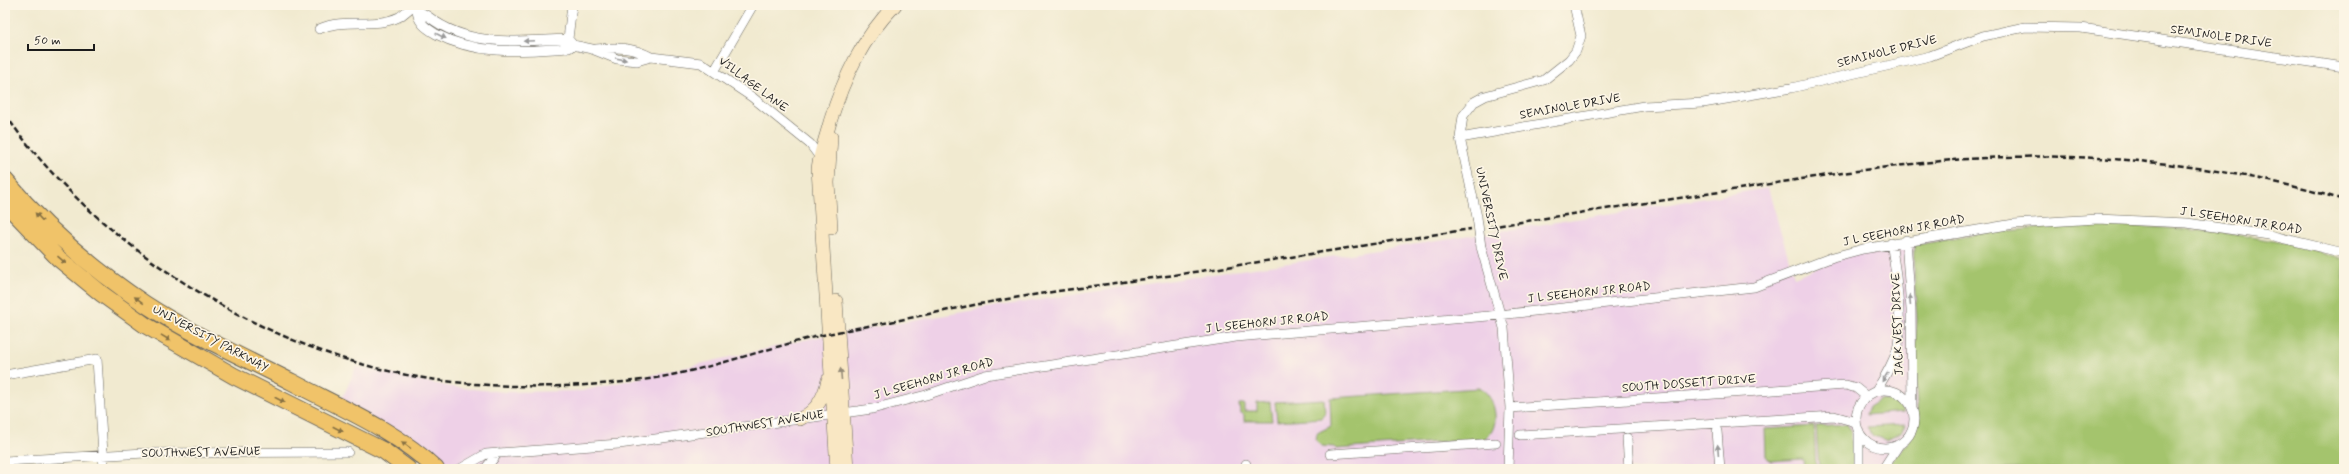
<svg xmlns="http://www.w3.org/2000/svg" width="2349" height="474" font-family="Mynerve,sans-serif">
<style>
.built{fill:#eed0e7}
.green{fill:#a4c46d;stroke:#607044}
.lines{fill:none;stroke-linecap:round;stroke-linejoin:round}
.street-casing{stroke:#67645b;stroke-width:10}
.secondary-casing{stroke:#67645b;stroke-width:14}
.highway-casing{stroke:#67645b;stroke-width:18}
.street{stroke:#fff;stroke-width:9}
.secondary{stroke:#f9e7c3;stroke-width:13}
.highway{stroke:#f0c369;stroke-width:16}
.rail{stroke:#1c1c1c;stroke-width:2.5;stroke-dasharray:6 3;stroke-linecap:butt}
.street-bridge-casing{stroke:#67645b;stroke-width:10;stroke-linecap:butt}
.street-bridge{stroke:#fff;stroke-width:9}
.oneway{fill:#999}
.oneway2{fill:#867042}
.oneway3{fill:#968c78}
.labels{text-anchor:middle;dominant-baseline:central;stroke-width:3.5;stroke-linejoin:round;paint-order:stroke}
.street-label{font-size:12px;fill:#1c1c1c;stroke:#fcf5e5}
</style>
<rect width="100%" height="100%" fill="#fcf5e5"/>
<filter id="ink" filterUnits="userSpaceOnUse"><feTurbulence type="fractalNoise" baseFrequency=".025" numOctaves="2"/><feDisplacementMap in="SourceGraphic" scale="8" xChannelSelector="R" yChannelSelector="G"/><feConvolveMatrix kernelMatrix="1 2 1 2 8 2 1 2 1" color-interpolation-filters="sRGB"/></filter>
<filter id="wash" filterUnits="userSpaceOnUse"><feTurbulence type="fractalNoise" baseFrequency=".012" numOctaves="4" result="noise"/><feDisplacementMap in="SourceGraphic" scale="16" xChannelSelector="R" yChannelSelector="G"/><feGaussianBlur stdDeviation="0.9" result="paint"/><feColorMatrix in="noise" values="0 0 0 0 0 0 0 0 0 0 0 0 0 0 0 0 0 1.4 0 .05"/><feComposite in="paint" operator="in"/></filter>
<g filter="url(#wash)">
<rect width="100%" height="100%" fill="#f1ead0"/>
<path class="built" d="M1768,188L1794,277L1863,249L2014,229L2108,225L2214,232L2302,246L2344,259V469H436L339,406L356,367L451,387L505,392L582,391L813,338L998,306L1451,239Z"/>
<path class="green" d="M2078,225C2168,226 2258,231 2344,259V469H1886C1896,453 1912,442 1918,423L1914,356L1917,320L1914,276L1915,245L1992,232Z
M1480,388C1497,397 1502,431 1483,439L1336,449L1334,447L1321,446L1316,440L1317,433L1331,426L1330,398Z
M1324,399L1325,413L1322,418L1277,421L1275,402Z
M1882,399L1894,401L1904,412L1866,415L1869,407Z
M1270,402L1272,421H1244V415L1240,412L1239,404H1244V411H1257V403Z
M1847,424L1851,431L1854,469H1819L1816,426Z
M1905,425L1901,433L1887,440L1873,436L1867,427Z
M1814,426L1816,469H1804L1803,459L1770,461L1766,456L1765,429Z"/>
</g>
<g filter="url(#ink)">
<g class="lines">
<defs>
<path id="street" d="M572,5L568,39L573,45L592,49L617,59L637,61L651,57L701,63L752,97L810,144L819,156H825
M414,6C418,12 424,13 429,17C469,48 520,41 568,39
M417,9C417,22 426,28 436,34C478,56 523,51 569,48L573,45
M319,29C346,17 374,29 399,17C404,14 409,9 414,5
M596,49C617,47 632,47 651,57
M715,70L753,5
M1460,138L1644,106L1703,103L1791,88L1930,56L1983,36L2025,27L2081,28L2344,67
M1477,217L1460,138L1463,116L1474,102L1485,96L1544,80L1569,60L1576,51L1581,36L1574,5
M1906,240L1911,310L1912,407
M1481,247L1504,328L1510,408L1508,469
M5,375L97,359L104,469
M1856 419a29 29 0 1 1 58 0a29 29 0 1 1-58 0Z
M1876,391C1884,378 1892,366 1897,350C1903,325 1896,269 1891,243
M1510,408L1846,385L1856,388L1867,397
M1717,431L1720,469
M1859,431V469
M1520,435L1834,416L1852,421
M1627,438L1629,469
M1330,454L1496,443
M5,461L145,453L348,452
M1246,464V469
M460,469L486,454L619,444L872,409L926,395L985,375L1236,337L1489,316L1754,287L1833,257L1863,249L2014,224L2097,219L2187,223L2269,235L2344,253
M485,469L498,453
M1883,469L1898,446"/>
<path id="secondary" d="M831,228L828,183L831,137
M836,301L847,469
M800,419C817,410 824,398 828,380
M837,469L818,169C820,152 826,138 830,122C844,77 862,39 895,5"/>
<path id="highway" d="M5,180C45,228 93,269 145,304C191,334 243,357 292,382C341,408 395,430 436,469
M5,203L58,258L102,294L145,325L234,376L384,451L408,469"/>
</defs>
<use href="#street" class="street-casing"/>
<use href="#secondary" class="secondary-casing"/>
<use href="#highway" class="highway-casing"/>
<use href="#street" class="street"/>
<use href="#secondary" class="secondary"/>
<use href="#highway" class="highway"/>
<path class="rail" d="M5,114C99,250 274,358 437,380C506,389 574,388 642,380C695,373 750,354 802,340C833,332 864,327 895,321C929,314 962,307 996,301C1053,291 1110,284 1167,276C1269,261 1370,244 1471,229
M1490,227C1568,214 1647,203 1726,191C1794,180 1863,169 1932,162C2069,148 2212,161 2344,200"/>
<defs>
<path id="street-bridge" d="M1477,217L1481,247"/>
</defs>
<use href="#street-bridge" class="street-bridge-casing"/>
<use href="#street-bridge" class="street-bridge"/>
</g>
<defs><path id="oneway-solid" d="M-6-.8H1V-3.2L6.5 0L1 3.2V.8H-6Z"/></defs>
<g class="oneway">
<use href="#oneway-solid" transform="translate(441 36) rotate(27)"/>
<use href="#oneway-solid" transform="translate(529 41) rotate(178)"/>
<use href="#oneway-solid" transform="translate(621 59) rotate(10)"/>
<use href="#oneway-solid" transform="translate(1910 300) rotate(-94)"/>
<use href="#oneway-solid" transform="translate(1885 377) rotate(122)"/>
<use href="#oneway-solid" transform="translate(1718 450) rotate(-94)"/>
</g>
<g class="oneway2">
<use href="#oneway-solid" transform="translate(39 217) rotate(-133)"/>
<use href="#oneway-solid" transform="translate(62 260) rotate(41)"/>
<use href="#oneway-solid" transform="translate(139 300) rotate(-144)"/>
<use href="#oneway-solid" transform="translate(166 338) rotate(31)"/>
<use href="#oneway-solid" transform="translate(280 400) rotate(27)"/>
<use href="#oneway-solid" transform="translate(338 429) rotate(27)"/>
<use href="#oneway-solid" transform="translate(406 445) rotate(-144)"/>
</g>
<use class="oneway3" href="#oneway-solid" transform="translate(841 374) rotate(-95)"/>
</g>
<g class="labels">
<g class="street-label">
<text transform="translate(2221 37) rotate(8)">SEMINOLE DRIVE</text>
<text transform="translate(1887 52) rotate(-14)">SEMINOLE DRIVE</text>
<text transform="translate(753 85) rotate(37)">VILLAGE LANE</text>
<text transform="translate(1570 107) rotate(-10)">SEMINOLE DRIVE</text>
<text transform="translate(2241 221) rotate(9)">J L SEEHORN JR ROAD</text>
<text transform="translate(1491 224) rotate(78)">UNIVERSITY DRIVE</text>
<text transform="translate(1904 231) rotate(-11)">J L SEEHORN JR ROAD</text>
<text transform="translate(1589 293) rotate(-6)">J L SEEHORN JR ROAD</text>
<text transform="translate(1267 323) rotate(-6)">J L SEEHORN JR ROAD</text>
<text transform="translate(1898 324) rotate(-92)">JACK VEST DRIVE</text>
<text transform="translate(210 339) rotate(28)">UNIVERSITY PARKWAY</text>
<text transform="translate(934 379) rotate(-16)">J L SEEHORN JR ROAD</text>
<text transform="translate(1689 384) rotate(-4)">SOUTH DOSSETT DRIVE</text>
<text transform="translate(765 424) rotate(-9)">SOUTHWEST AVENUE</text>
<text transform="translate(201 453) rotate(-1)">SOUTHWEST AVENUE</text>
</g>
</g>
<rect width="2349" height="474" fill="none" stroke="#fcf5e5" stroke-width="20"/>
<path d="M28 44v6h66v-6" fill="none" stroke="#1c1c1c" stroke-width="2"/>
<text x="34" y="44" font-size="12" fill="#1c1c1c" stroke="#fcf5e5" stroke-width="3" paint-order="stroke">50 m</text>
</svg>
